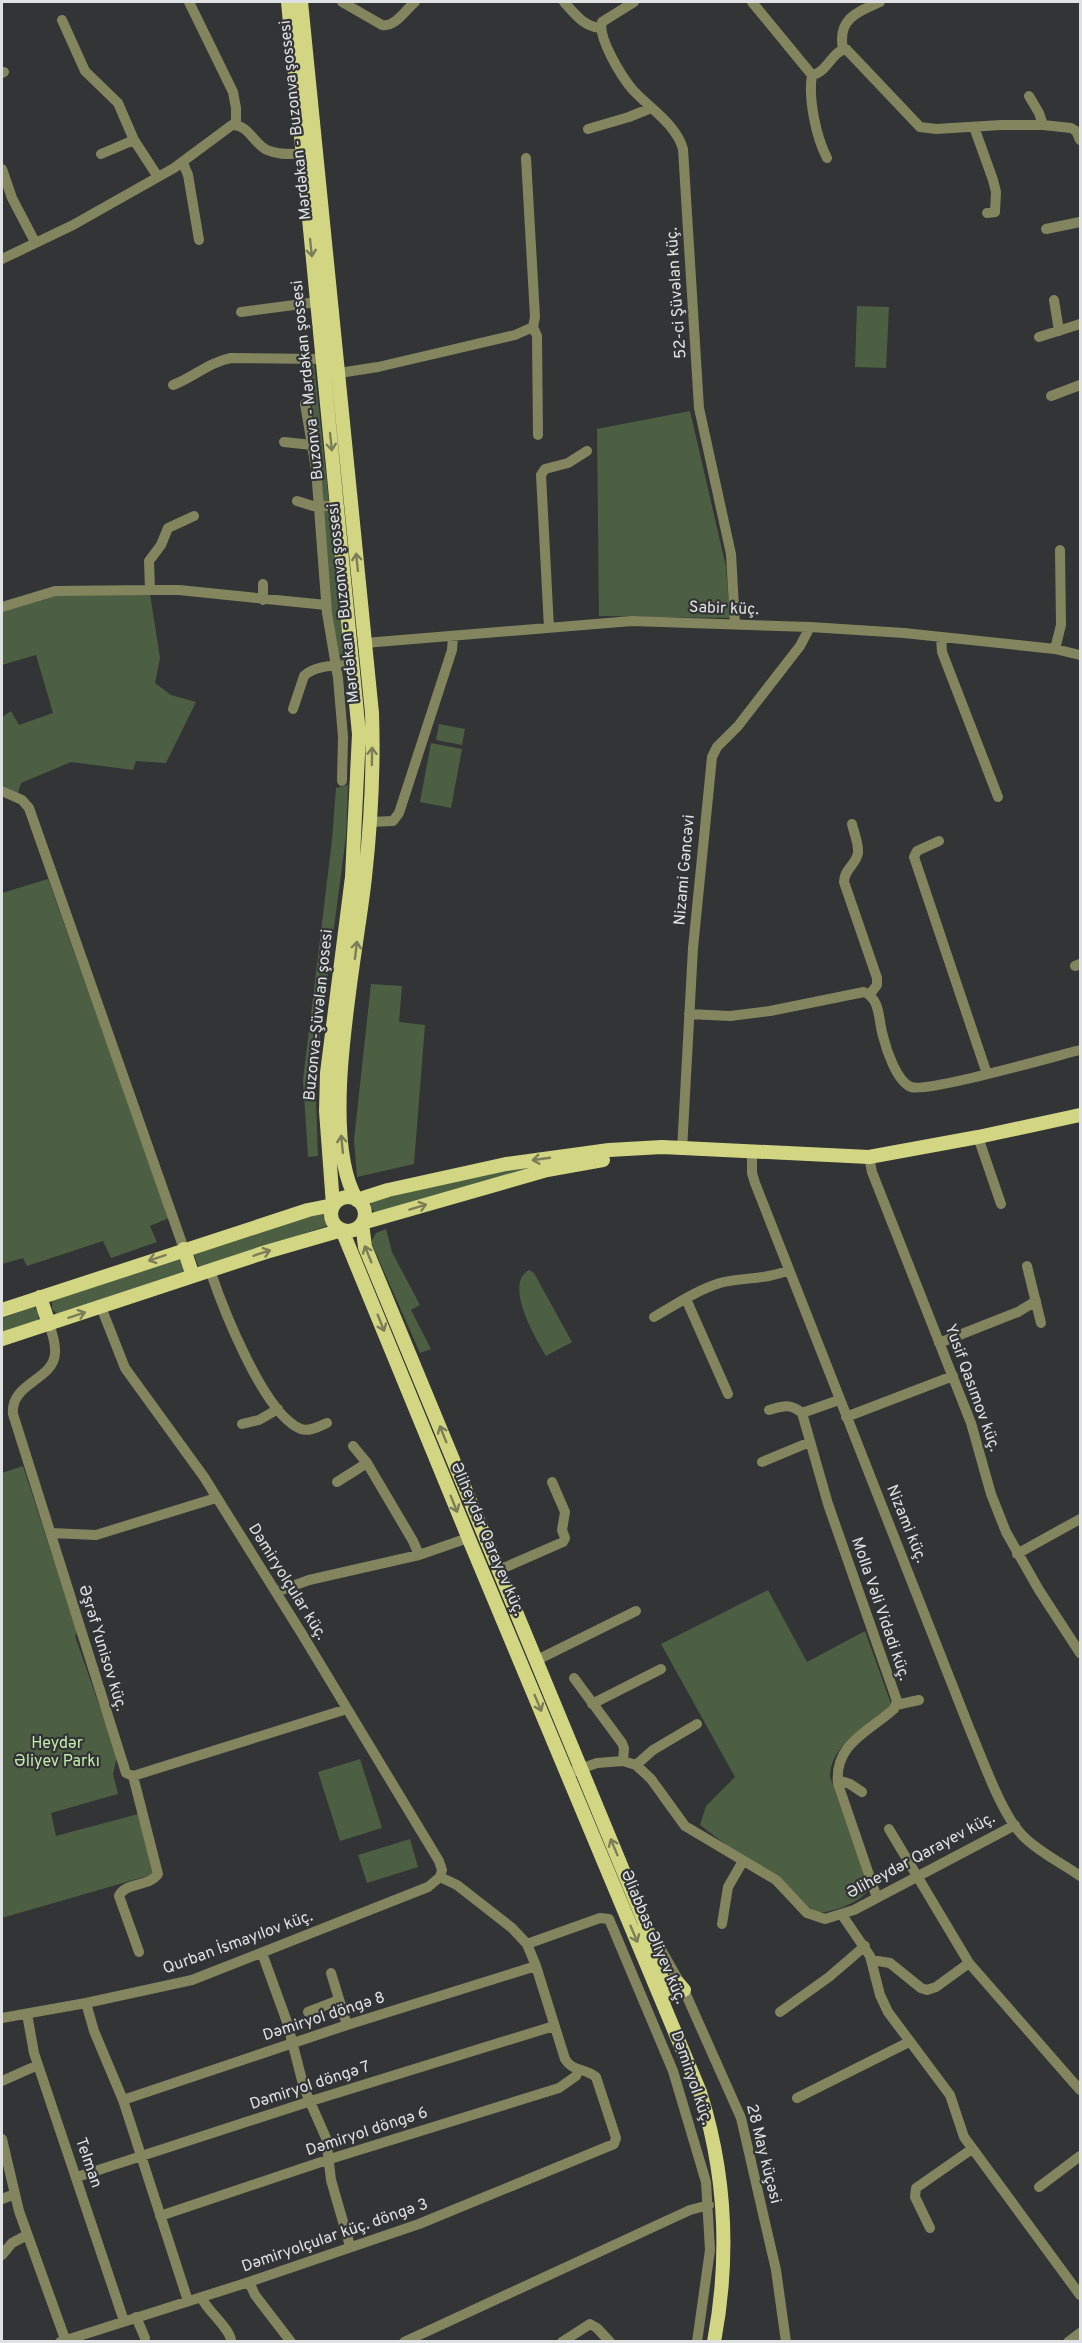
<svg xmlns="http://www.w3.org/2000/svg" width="1082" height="2343" font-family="Overpass,sans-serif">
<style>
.green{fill:#4d5f42}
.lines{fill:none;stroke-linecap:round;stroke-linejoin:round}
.minor{stroke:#83855e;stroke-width:10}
.major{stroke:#d2d682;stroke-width:14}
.oneway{stroke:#7a7d58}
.labels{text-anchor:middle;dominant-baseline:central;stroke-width:4.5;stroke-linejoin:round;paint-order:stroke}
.street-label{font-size:16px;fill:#e0e1e3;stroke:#323436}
.park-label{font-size:16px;fill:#c3ecab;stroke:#323436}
</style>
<rect width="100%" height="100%" fill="#323436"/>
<path class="green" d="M857,306L889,307L886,368L855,367Z
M308,363H314L329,502H321Z
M690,411L726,567L730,618L599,616L597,429Z
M321,510L330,511L345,660H338L331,616Z
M150,594L160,658L155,683L171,695L196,702L166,763L136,761L133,770L71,762L21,783L18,793L2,785V717L11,711L19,725L53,713L36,655L2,665V612L50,595Z
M439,724L465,729L462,745L436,740Z
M431,743L462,749L451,808L420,802Z
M348,785L346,836L315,1073L318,1156L308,1157L303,1080L332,840L336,788Z
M48,879L169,1218L150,1226L157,1242L111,1258L103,1241L27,1266L23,1258L2,1264V893Z
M371,984L402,986L399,1022L425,1025L414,1164L357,1177L354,1140Z
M528,1164L530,1168L375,1213L371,1207V1201Z
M323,1212L327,1219V1226L199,1268L193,1252Z
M386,1229L392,1252L420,1305L411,1310L431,1349L420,1353L371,1242L376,1233Z
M180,1257L185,1273L57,1314L52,1309V1301Z
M529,1270L534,1273L572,1342L546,1356C536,1339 503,1284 529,1270Z
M34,1307L39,1313L38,1321L2,1333V1318Z
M23,1466L77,1632L75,1636L117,1757L113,1774L118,1794L51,1813L56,1836L138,1814L154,1874L2,1918V1473Z
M768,1590L807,1662L865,1631L890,1701L891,1706L888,1710C865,1728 830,1745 830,1777L868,1886L867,1892C858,1903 831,1913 816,1913L700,1825L706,1806L735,1777L661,1644Z
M360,1759L382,1828L340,1841L318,1772Z
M410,1839L418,1867L367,1883L358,1855Z"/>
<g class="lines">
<path class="minor" d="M189,2L233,92L236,108V125
M342,2L382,25C396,27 405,10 415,2
M564,2C575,14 583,26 600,28
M634,2L602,22C597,37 622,77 632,89C649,108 676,124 683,149L699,408L731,554L735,624
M752,2L812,75C828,72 831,52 846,49L920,127L936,129L1001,125H1043L1071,128L1076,131L1080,140
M62,20L85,71L118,103L134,140L158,177
M843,49C837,19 857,12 880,2
M2,73L4,72
M812,75C808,98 816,137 827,158
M1029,96L1039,113L1043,125
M974,127L993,180L996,192L995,212L987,213
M588,129L629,117L651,108
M101,154L134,140
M183,163L188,175L199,240
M2,169L12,198L35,242
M1046,229L1080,222
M2,259L73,225L174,168L232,125C248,124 254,144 267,150C278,155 291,154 302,154
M1054,300L1059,331
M241,312L317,302
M533,327L537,336L538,435
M1039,337L1080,324
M339,373L378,367L515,335L533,327L535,317L526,158
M173,385C194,377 209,362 231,358L322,359
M1051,396L1080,385
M305,404L316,469L327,613L338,678L343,737L342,781
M284,442L312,445
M297,501L313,506H338
M263,584V600
M150,590L149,561L161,545L168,528L194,516
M2,607L55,591L150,590H179L326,605
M549,628L541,475L545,469L568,463L587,451
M941,637L942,652L998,797
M365,643L632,621L810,627L904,633L1055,649L1080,655
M1055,649L1061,625L1060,550
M293,709L304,676C316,664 338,666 354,665
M2,791L22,800L29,808L184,1249
M370,822L393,821L399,813L452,650L453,637
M852,824C854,833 859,844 858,853C856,865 844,869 844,882L877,978V985L870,994
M939,841L917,851L914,857L987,1074
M1075,966L1080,964
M689,1014L730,1016L770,1011L864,992C881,999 878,1020 883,1036C886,1049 897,1082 911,1087C927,1093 1055,1056 1080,1050
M978,1137L1001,1204
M682,1150L693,948L712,757L717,747L738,726L800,646L810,627
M752,1152V1173L755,1183L970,1730C983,1760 1001,1813 1022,1835C1038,1852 1062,1863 1080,1876
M869,1157L872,1172L971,1423L991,1494L1006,1532L1039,1590L1080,1653
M1027,1266L1041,1323
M210,1270C222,1306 264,1415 301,1429C309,1432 320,1426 327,1423
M686,1299L728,1394
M101,1307L125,1368L204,1477L302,1634L439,1861L442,1870L440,1877
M654,1317C675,1305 697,1290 720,1283C743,1277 766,1280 789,1270
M49,1324C52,1333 56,1343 55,1353C54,1380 10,1383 13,1414L126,1773L133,1776L347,1709
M939,1343L1018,1312L1036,1301
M839,1400L802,1413L828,1504L897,1701L894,1709C868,1732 834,1744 838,1784L877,1898
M769,1410C783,1406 790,1403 802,1413
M846,1417L953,1376
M242,1424L259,1420L278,1409
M353,1446L367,1463L413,1541L419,1555
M762,1462L810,1442
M337,1482L367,1463
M51,1533L96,1535L216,1498
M1017,1554L1080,1519
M499,1570L563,1542L565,1538L562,1530L565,1512L552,1482
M276,1592L309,1580L419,1555L468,1538
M537,1660L636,1611
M574,1678L622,1743L624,1748L623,1761
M592,1704L661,1669
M896,1705L919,1700
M636,1765L653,1750L697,1724
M566,1774L597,1763L623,1761L636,1765L651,1779L685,1826L776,1880L807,1913L825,1919L854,1910L1015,1825
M133,1776L158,1874C150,1887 125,1882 119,1896L139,1952
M838,1780L850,1784L862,1792
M889,1829L969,1963L1080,2090
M842,1915L870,1956L880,1995L888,2012L950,2095L964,2137L1080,2295
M722,1924L728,1887L743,1861
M651,1932L684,1990L741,2118L776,2270L786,2342
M527,1944L600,1918L609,1919L673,2071L706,2182L710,2250L697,2342
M262,1953L287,2022L304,2088L326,2138L331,2180L350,2246
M871,1960L890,1963L921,1988L927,1990L936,1987L969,1963
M331,1973L347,2025
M86,2003L94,2031L123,2100L188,2301
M308,2012L339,2000
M780,2012L829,1977L865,1946
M27,2014L34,2053L124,2321
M2,2018L86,2003L192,1980L428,1887L440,1877
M2,2081L38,2065
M797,2098L909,2042
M123,2100L347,2025L536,1966
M2,2139L19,2211L65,2339
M77,2177L311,2101L554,2026
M1039,2187L1080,2156
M2,2199L15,2194
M160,2216L330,2159L559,2088L576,2076L578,2071
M930,2228L915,2197L916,2188L972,2149
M2,2255L12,2243L27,2235
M249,2282L255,2295L291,2342
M201,2297C207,2311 232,2330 231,2342
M136,2317L145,2338
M60,2342L249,2282L419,2224L614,2144L616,2138L596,2077C585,2068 573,2072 565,2059L536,1966L527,1944L512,1928L457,1885L440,1877
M404,2342L690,2210L709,2205
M562,2342L590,2324L597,2328L610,2342
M1068,2342L1080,2333"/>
<path class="major" d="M301,2L372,713C374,768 371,822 365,877C357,954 317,1135 357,1200L388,1190L506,1164L609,1150L662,1147L869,1157L978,1137L1080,1115
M603,1160L547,1170L362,1223L365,1247L644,1921L664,1985
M331 1214a17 17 0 1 1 34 0a17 17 0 1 1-34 0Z
M184,1249L193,1276
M40,1297L49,1324
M2,1310L308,1210L333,1205L326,1111L327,1073L352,877L359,734L288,2
M2,1339L266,1252L342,1230L471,1544L700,2092C726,2174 730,2257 714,2342
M668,1996L667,1986L671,1982L678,1983L684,1990"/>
</g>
<defs><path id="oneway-shaft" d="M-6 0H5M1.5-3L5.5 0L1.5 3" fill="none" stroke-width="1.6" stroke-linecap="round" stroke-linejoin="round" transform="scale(1.5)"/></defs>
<g class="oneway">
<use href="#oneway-shaft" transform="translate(311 248) rotate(84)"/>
<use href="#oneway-shaft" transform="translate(331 442) rotate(84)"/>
<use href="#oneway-shaft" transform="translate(357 562) rotate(-96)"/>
<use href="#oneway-shaft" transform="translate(372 756) rotate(-89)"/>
<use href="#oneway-shaft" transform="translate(356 950) rotate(-83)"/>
<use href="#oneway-shaft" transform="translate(342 1144) rotate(-96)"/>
<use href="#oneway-shaft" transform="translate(541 1159) rotate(172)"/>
<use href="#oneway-shaft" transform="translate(418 1207) rotate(-17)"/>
<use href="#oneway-shaft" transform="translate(262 1253) rotate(-18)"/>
<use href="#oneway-shaft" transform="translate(368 1254) rotate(-112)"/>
<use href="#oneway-shaft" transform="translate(157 1258) rotate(162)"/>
<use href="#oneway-shaft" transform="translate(77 1315) rotate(-18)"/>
<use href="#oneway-shaft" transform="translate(381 1323) rotate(68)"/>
<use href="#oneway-shaft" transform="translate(443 1434) rotate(-112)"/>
<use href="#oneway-shaft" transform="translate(454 1504) rotate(68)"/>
<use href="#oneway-shaft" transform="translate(538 1703) rotate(67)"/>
<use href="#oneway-shaft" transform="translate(614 1847) rotate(-113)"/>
<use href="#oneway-shaft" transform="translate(634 1934) rotate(67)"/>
</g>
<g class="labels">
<g class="street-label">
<text transform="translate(296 120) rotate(-96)">Mərdəkan - Buzonva şossesi</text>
<text transform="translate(677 293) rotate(-94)">52-ci Şüvəlan küç.</text>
<text transform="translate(308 380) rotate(-96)">Buzonva - Mərdəkan şossesi</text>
<text transform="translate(344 603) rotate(-96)">Mərdəkan - Buzonva şossesi</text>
<text transform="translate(724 609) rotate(2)">Sabir küç.</text>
<text transform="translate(685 870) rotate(-85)">Nizami Gəncəvi</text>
<text transform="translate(319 1015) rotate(-84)">Buzonva-Şüvəlan şosesi</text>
<text transform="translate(972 1388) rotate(70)">Yusif Qasımov küç.</text>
<text transform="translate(906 1524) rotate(68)">Nizami küç.</text>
<text transform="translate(487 1539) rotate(67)">Əliheydər Qarayev küç.</text>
<text transform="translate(287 1582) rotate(58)">Dəmiryolçular küç.</text>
<text transform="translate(880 1609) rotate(71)">Molla Vəli Vidadi küç.</text>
<text transform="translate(102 1648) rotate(73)">Əşrəf Yunisov küç.</text>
<text transform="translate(921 1856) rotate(-28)">Əliheydər Qarayev küç.</text>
<text transform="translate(653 1937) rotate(67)">Əliabbas Əliyev küç.</text>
<text transform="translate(238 1943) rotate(-20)">Qurban İsmayılov küç.</text>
<text transform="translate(324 2017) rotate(-18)">Dəmiryol döngə 8</text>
<text transform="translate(691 2078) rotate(71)">Dəmiryol küç.</text>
<text transform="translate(310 2086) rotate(-18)">Dəmiryol döngə 7</text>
<text transform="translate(367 2132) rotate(-18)">Dəmiryol döngə 6</text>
<text transform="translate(763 2154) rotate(76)">28 May küçəsi</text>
<text transform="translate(88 2163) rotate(71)">Telman</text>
<text transform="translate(335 2236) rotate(-19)">Dəmiryolçular küç. döngə 3</text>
</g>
<g class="park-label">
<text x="57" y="1744">Heydər<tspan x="57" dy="18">Əliyev Parkı</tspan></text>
</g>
</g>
<rect width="1082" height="2343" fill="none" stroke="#e0e1e3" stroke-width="6"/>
</svg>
